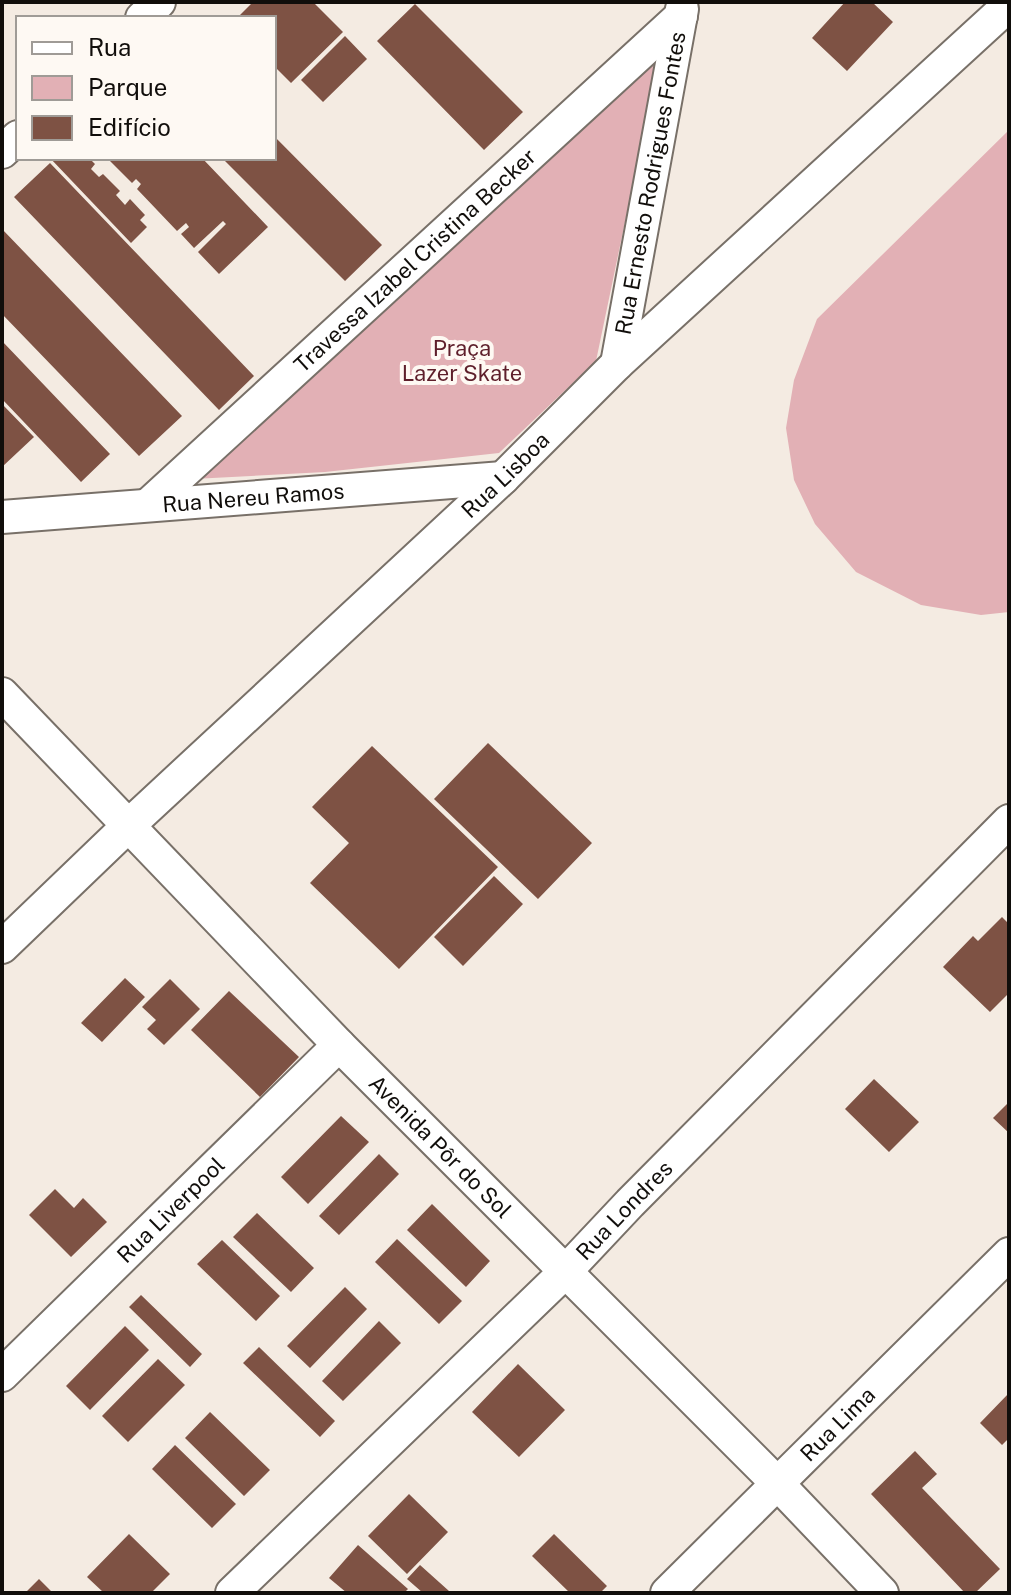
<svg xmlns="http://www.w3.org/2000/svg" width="1011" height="1595" font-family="'Public Sans',sans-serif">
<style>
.green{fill:#e2b0b5}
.building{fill:#7e5244}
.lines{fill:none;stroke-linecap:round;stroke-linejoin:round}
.minor-casing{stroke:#787068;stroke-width:36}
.minor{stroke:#fff;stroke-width:32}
.labels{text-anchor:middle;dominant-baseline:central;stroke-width:8;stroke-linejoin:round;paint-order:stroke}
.street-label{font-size:22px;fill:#110e0b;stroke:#fef9f3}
.park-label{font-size:22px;fill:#5e1f2b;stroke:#fef9f3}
</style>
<rect width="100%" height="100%" fill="#f4ebe2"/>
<path class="green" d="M660,54L596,361L499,453L325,472L193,479Z
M1009,130V612L981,615L921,605L856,572L815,524L794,480L786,428L794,380L817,319Z"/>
<path class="building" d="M253,2H313L343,32L291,83L274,66V18H237Z
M845,2H872L893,22L847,71L812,38Z
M415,4L523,112L484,150L377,41Z
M345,36L367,59L323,102L301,80Z
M274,136L382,245L345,281L222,158H274Z
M50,158H89L95,164L91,169L99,177L103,174L120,191L116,195L125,205L130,199L145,215L140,220L147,227L131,243Z
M107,158H202L268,227L219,274L198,252L226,224L223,221L194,248L181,234L189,227L186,223L177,231L137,189L141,184L136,179L132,183Z
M50,163L254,376L219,410L14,197Z
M2,229L182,416L139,456L2,314Z
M2,341L110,454L81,482L2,399Z
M2,404L34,437L2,467Z
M488,743L592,843L538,899L434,799Z
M372,746L498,867L399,969L310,883L349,843L312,807Z
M494,876L523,904L463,966L434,937Z
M1002,917L1009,924V993L990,1012L943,967L973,936L978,941Z
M125,978L145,997L102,1042L81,1023Z
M170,979L200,1009L164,1045L147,1029L156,1020L142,1007Z
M229,991L299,1057L260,1097L191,1030Z
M874,1079L919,1122L889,1152L845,1109Z
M1009,1102V1133L993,1118Z
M341,1116L369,1142L308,1204L281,1177Z
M379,1154L399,1174L339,1235L319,1216Z
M55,1189L74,1208L83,1198L107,1222L71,1257L29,1215Z
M432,1204L490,1261L466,1287L407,1230Z
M257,1213L314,1268L291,1292L233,1237Z
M397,1239L462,1301L439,1324L375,1262Z
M222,1240L280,1296L256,1321L197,1264Z
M345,1287L367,1309L310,1368L287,1346Z
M141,1295L202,1354L190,1367L129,1307Z
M379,1321L401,1343L343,1401L322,1381Z
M125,1326L149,1350L90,1410L66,1386Z
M259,1347L335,1421L320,1437L243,1363Z
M158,1359L185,1385L128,1442L102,1416Z
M518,1364L565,1410L519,1457L472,1412Z
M1009,1393V1438L1002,1445L980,1423Z
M210,1412L270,1470L244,1496L185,1438Z
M175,1445L236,1504L212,1528L152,1469Z
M915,1451L937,1474L922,1488L1000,1569L975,1593H965L871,1494Z
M409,1494L448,1532L407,1574L368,1536Z
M129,1534L170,1574L151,1593H104L87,1577Z
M554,1534L607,1586L600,1593H570L532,1556Z
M358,1545L408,1589L404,1593H347L329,1578Z
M420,1565L449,1591L447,1593H423L407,1579Z
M39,1579L53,1593H25Z"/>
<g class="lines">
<defs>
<g id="minor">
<path d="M142,18L159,2"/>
<path d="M2,152L18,137"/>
<path id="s1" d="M617,364L682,9"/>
<path id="s2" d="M148,505L681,16"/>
<path id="s3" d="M2,517L503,478"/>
<path id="s4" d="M2,694L339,1045L777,1483L882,1593"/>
<path id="s5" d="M2,947L128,826L503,478L617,364L1009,5"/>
<path id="s6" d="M2,1375L339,1045"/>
<path id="s7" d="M232,1593L565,1272L630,1203L1009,821"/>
<path id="s8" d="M667,1593L1009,1254"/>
</g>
</defs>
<use href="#minor" class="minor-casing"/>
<use href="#minor" class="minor"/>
</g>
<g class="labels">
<g class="street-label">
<text stroke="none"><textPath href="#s1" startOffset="184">Rua Ernesto Rodrigues Fontes</textPath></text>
<text stroke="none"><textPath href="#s2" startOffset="362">Travessa Izabel Cristina Becker</textPath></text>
<text stroke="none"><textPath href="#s5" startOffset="690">Rua Lisboa</textPath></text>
<text stroke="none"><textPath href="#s3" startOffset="252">Rua Nereu Ramos</textPath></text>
<text stroke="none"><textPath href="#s4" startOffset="630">Avenida Pôr do Sol</textPath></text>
<text stroke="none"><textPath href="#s6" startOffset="236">Rua Liverpool</textPath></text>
<text stroke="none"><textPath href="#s7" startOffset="548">Rua Londres</textPath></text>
<text stroke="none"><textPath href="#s8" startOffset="240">Rua Lima</textPath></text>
</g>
<g class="park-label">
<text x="462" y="348">Praça<tspan x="462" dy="25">Lazer Skate</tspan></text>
</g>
</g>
<rect width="1011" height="1595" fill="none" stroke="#110e0b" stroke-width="8"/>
<rect x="16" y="16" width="260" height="144" fill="#fef9f3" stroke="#9f9b96" stroke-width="2"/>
<rect x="32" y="42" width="40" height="12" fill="#ffffff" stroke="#9f9b96" stroke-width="2"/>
<text x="88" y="56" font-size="24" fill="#110e0b">Rua</text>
<rect x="32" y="76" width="40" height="24" fill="#e2b0b5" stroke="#9f9b96" stroke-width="2"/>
<text x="88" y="96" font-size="24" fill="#110e0b">Parque</text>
<rect x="32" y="116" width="40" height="24" fill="#7e5244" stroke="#9f9b96" stroke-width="2"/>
<text x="88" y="136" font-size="24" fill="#110e0b">Edifício</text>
</svg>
